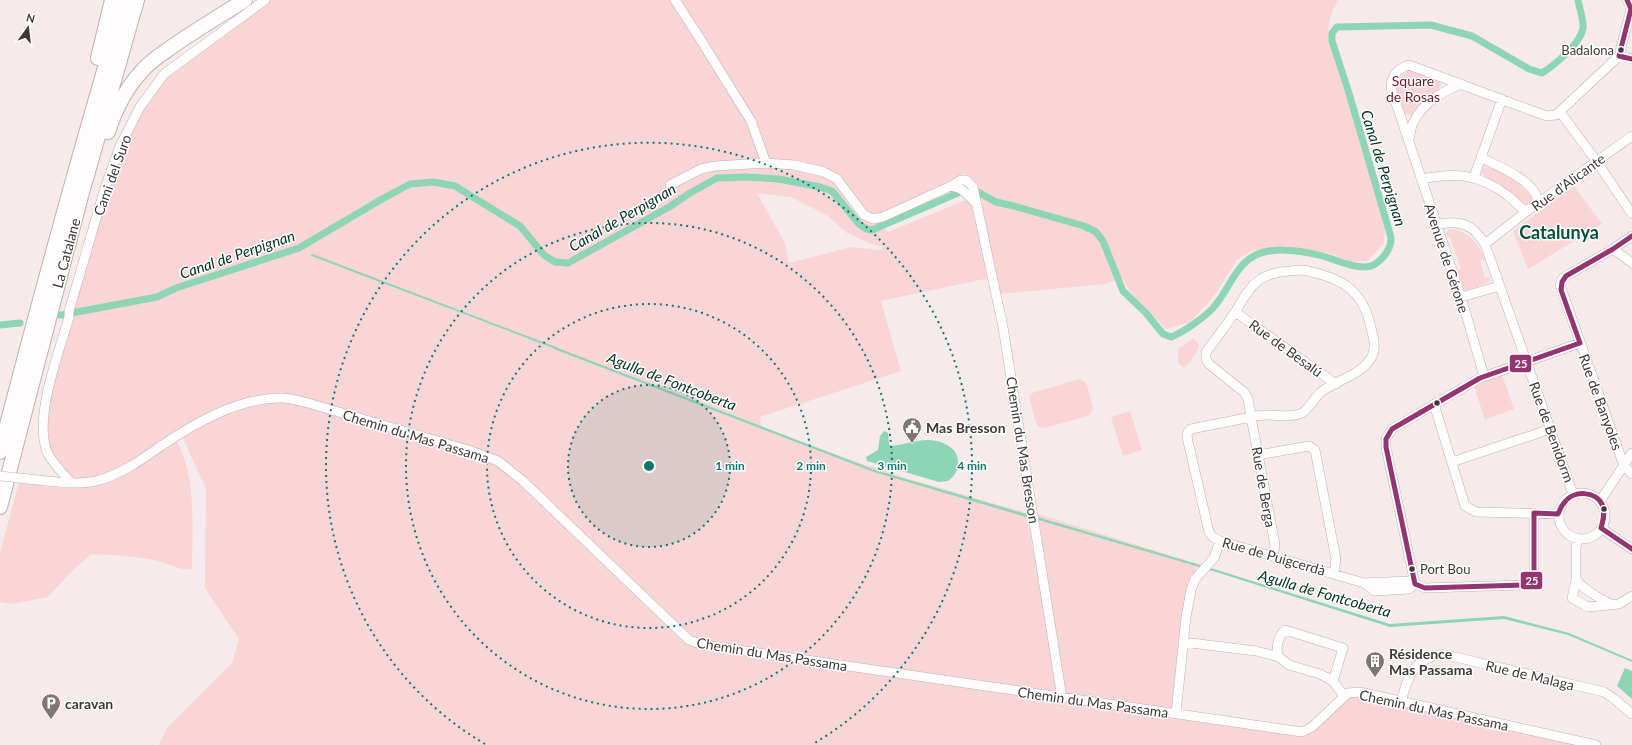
<svg xmlns="http://www.w3.org/2000/svg" width="1632" height="745" font-family="Lato,sans-serif">
<style>
.green{fill:#f9d5d7;fill-rule:evenodd}
.water{fill:#8ed4b7}
.lines{fill:none;stroke-linecap:round;stroke-linejoin:round}
.stream{stroke:#8ed4b7;stroke-width:2}
.canal{stroke:#8ed4b7;stroke-width:7}
.minor-casing{stroke:#bdb2b2;stroke-width:10}
.highway-casing{stroke:#bdb2b2;stroke-width:16}
.minor{stroke:#fefcfc;stroke-width:9}
.highway{stroke:#fefcfc;stroke-width:14}
.minor-bridge-casing{stroke:#bdb2b2;stroke-width:10;stroke-linecap:butt}
.minor-bridge{stroke:#fefcfc;stroke-width:9}
.bus-1-casing{stroke:#fff;stroke-width:8}
.bus-1{stroke:#943471;stroke-width:5}
.ring{fill:none;stroke:#0f766e;stroke-width:2;stroke-dasharray:2 4}
.bus-dot{fill:#423738;stroke:#fff;stroke-width:1.5}
.labels{text-anchor:middle;dominant-baseline:central;stroke-width:3;stroke-linejoin:round;paint-order:stroke}
.bus-label{font-size:13px;fill:#423738;stroke:#fff;text-anchor:end}
.park-label{font-size:14px;fill:#6d182a;stroke:#fff}
.street-label{font-size:14px;fill:#423738;stroke:#fff}
.poi-label{font-size:14px;font-weight:bold;fill:#423738;stroke:#fff;text-anchor:start}
.water-label{font-size:15px;font-style:italic;fill:#013222;stroke:#fff}
.district-label{font-size:18px;font-weight:bold;fill:#035139;stroke:#fff}
.centre{fill:#0f766e;stroke:#fff;stroke-width:2}
.ring-label{font-size:12px;text-anchor:middle;font-weight:bold;fill:#0f766e;stroke:#fff;stroke-width:3;stroke-linejoin:round;paint-order:stroke}
.line-badge{stroke:#fff;stroke-width:1.5}
.badge-label{font-size:11px;text-anchor:middle;font-weight:bold;fill:#fff}
</style>
<rect width="100%" height="100%" fill="#f6eaea"/>
<path class="green" d="M270,0H671L748,122L764,166C783,167 804,167 822,174C840,181 874,218 888,232L966,200L971,204L989,278L881,301L901,371L760,417L762,427L851,460L906,478L1027,513L1057,693L704,642L691,637L500,458L283,395L221,408L128,464L96,477L72,479L49,449L46,424L50,399L72,311L108,189L123,147L143,109L167,76ZM757,193L791,197L827,215L847,233L872,244L884,247L880,250L851,247L789,263L785,243Z
M679,0H1338C1326,22 1325,36 1335,59L1385,226L1384,243L1367,261L1350,262L1328,253L1288,246L1251,251L1237,260L1214,296L1190,322L1166,329L1132,294L1122,278L1105,284L999,294L979,188L972,178L963,174L882,214L872,216L866,213L839,177L768,160Z
M1408,70H1411L1439,80L1441,86L1438,91L1421,103L1413,115C1410,115 1407,115 1404,112C1400,107 1395,87 1397,81Z
M1486,167C1502,170 1522,185 1532,198L1531,203L1528,205L1524,204L1503,186L1483,175L1482,169Z
M1574,186L1602,224L1528,269L1513,231Z
M1452,229C1470,233 1479,243 1485,260L1480,261L1485,278L1491,277L1488,283L1467,290L1463,289L1456,271L1461,269L1450,237L1445,238V235L1448,230Z
M1193,339L1198,343L1199,347L1191,361L1184,368L1178,363V349Z
M1502,375L1514,409L1485,420L1474,386Z
M1080,379L1085,382L1087,385L1093,408L1091,413L1087,416L1045,428L1039,427L1036,423L1029,397L1032,393Z
M283,402L308,406L467,453L496,465L521,484L687,643L1302,736L1346,700L1355,696H1368L1583,745H159L167,728L232,663L239,639L205,588L206,489L182,436C216,419 243,404 283,402Z
M1130,411L1142,450L1123,456L1111,417Z
M176,440C197,475 192,530 192,569C181,571 170,564 159,561C137,556 114,555 91,554L70,573L48,597L11,604L0,602V553L19,482L98,484Z
M1038,514L1198,564L1192,578L1173,709L1065,695Z"/>
<path class="water" d="M555,347L875,470L1033,516V519L874,472L554,349Z
M884,431L888,433L889,444L891,446C910,444 927,435 945,444C952,447 957,452 958,460C959,469 955,476 948,481L939,482L867,461L866,457L878,450L880,436Z
M1034,516L1214,569L1390,624L1504,616L1569,633L1632,660V662L1568,635L1504,619L1390,627L1213,571L1035,519Z
M1625,668L1632,671V699L1617,686Z"/>
<g class="lines">
<path class="stream" d="M312,255L556,348"/>
<path class="canal" d="M978,192L996,202L1014,206L1084,226L1096,232L1103,241L1123,291L1146,313L1163,334L1171,337C1182,333 1205,317 1213,308C1232,287 1236,256 1269,251C1287,248 1308,252 1326,257C1338,261 1351,267 1364,267C1377,268 1391,251 1391,239C1391,235 1389,231 1388,227L1348,90L1332,41V33L1337,27L1431,25L1472,36L1529,69L1542,73C1555,65 1581,43 1583,28C1584,21 1579,7 1578,0
M61,315L157,297L176,288L299,248L382,199L410,184L433,182L455,186L520,226L544,255L555,262L568,263L669,207L690,193L717,178L746,177L779,179L820,187L832,191L859,224L866,229L872,230L958,193
M0,325L20,323"/>
<defs>
<path id="minor" d="M675,0L699,37L751,121L766,163L794,165L824,172L837,179L864,215L873,219L883,217L951,186L961,180H966L973,187L1003,327L1062,698
M1619,56L1632,59
M1560,112L1597,162L1632,214
M1409,140C1410,134 1411,126 1414,121C1424,102 1442,92 1461,84
M1481,158C1497,165 1540,183 1538,204
M1474,177L1502,99
M1422,179C1456,172 1480,174 1508,196C1515,201 1519,208 1527,211
M670,185L701,169L715,166L766,163
M951,186L961,189L976,203
M1436,225C1459,219 1473,224 1485,244L1573,494
M1632,236L1613,249L1566,276L1562,279L1560,285L1624,466L1632,474
M1485,244L1527,211L1632,136
M1613,249L1632,263
M1303,270C1343,278 1364,290 1372,332C1375,342 1376,353 1369,361C1358,376 1335,381 1321,392C1314,398 1310,408 1302,413C1291,418 1278,415 1266,415C1261,415 1256,416 1251,417L1248,399L1245,393L1209,364L1206,359V352C1216,339 1226,326 1235,312C1240,305 1244,296 1250,289C1262,272 1284,271 1303,270Z
M1461,297L1500,286
M1235,312L1336,384
M1484,376L1461,297L1391,88C1391,76 1398,68 1409,65L1530,110L1547,116L1556,115L1619,56L1631,9L1629,3L1627,0
M1434,404L1465,506L1476,512L1558,514
M1258,455L1309,446L1315,450L1336,559L1334,574
M1452,462L1551,429
M38,480C57,482 78,485 96,481C120,475 141,460 161,446C195,423 238,398 281,398C290,398 300,401 308,403L468,450L498,461L523,481L689,640L703,645L1302,732L1312,727L1348,693L1360,692L1596,745
M72,483C64,475 49,459 46,449C35,413 59,353 69,317V311L105,188L120,146L140,107L164,74L265,0
M1559 516a23 23 0 1 1 46 0a23 23 0 1 1-46 0Z
M1600,501L1632,453
M1601,528L1632,549
M1273,556L1275,545L1251,417L1191,429L1188,432L1187,437L1209,532L1213,537L1220,541L1364,583L1375,591L1409,589L1415,584
M1576,580V548L1578,538
M1364,583L1408,581L1425,588L1523,585L1530,583L1534,577V513
M1415,584L1386,447V439L1392,429L1480,378L1580,343
M1611,604C1598,598 1586,591 1576,580L1572,598L1588,607L1619,604L1632,596
M1183,642L1256,651L1279,657L1289,665L1320,674L1333,681L1344,696
M1279,657C1275,648 1278,637 1285,630L1343,648L1333,681
M1401,701C1409,675 1412,660 1442,654L1604,692L1613,698L1632,714
M1176,713L1186,617L1191,590L1195,579L1214,558L1220,541"/>
<path id="highway" d="M98,58L112,0
M108,132C115,110 126,88 142,71C150,61 162,54 173,46C196,30 221,15 245,0
M0,452C39,301 80,150 125,0
M0,507L81,196L137,0"/>
</defs>
<use href="#minor" class="minor-casing"/>
<use href="#highway" class="highway-casing"/>
<use href="#minor" class="minor"/>
<use href="#highway" class="highway"/>
<defs>
<path id="minor-bridge" d="M0,476L38,480"/>
</defs>
<use href="#minor-bridge" class="minor-bridge-casing"/>
<use href="#minor-bridge" class="minor-bridge"/>
<defs>
<path id="bus-1" d="M1627,0L1631,9L1619,56L1632,59
M1632,236L1613,249L1566,276L1562,282L1561,290L1580,343L1480,378L1392,429L1386,439V447L1415,584L1425,588L1523,585L1530,583L1534,577V513L1558,514C1560,510 1561,506 1564,503C1573,490 1596,490 1603,506C1605,514 1603,521 1601,528L1632,549"/>
</defs>
<use href="#bus-1" class="bus-1-casing"/>
<use href="#bus-1" class="bus-1"/>
</g>
<circle cx="649" cy="466" r="81" fill="#0f766e" fill-opacity=".12"/>
<g class="ring">
<circle cx="649" cy="466" r="81"/>
<circle cx="649" cy="466" r="162"/>
<circle cx="649" cy="466" r="243"/>
<path d="M485 744A323 323 0 1 1 813 744"/>
</g>
<defs>
<symbol id="civic-pin" viewBox="-11 -11 22 30"><path d="M0 17L-7.5 6A9.5 9.5 0 1 1 7.5 6Z" fill="#817676" stroke="#fff"/><path d="M-.6-6.5H3V-4.5H.6V-3L4-1V1h2V6H-6V1h2V-1L-.6-3ZM-1.2 2.5V6h2.4V2.5Z" fill="#fff"/></symbol>
<symbol id="building-pin" viewBox="-11 -11 22 30"><path d="M0 17L-7.5 6A9.5 9.5 0 1 1 7.5 6Z" fill="#817676" stroke="#fff"/><path d="M-4-6H4V6H1V3H-1V6H-4ZM-2.5-4.3h1.7v1.8h-1.7ZM.8-4.3h1.7v1.8H.8ZM-2.5-1h1.7V.8h-1.7ZM.8-1h1.7V.8H.8Z" fill="#fff"/></symbol>
<symbol id="parking-pin" viewBox="-11 -11 22 30"><path d="M0 17L-7.5 6A9.5 9.5 0 1 1 7.5 6Z" fill="#817676" stroke="#fff"/><path d="M-3.5-5.5H1a3.5 3.5 0 0 1 0 7H-1V5.5H-3.5ZM-1-3.4V-.6H.8a1.4 1.4 0 0 0 0-2.8Z" fill="#fff"/></symbol>
</defs>
<g fill-rule="evenodd">
<use href="#civic-pin" x="901" y="416" width="22" height="30"/>
<use href="#building-pin" x="1364" y="650" width="22" height="30"/>
<use href="#parking-pin" x="40" y="692" width="22" height="30"/>
</g>
<g class="bus-dot">
<circle cx="1621" cy="50" r="3.5"/>
<circle cx="1437" cy="403" r="3.5"/>
<circle cx="1604" cy="509" r="3.5"/>
<circle cx="1412" cy="569" r="3.5"/>
</g>
<g class="labels">
<g class="bus-label">
<text x="1614" y="50">Badalona</text>
<text x="1420" y="569" text-anchor="start">Port Bou</text>
</g>
<g class="park-label">
<text x="1413" y="80">Square<tspan x="1413" dy="16">de Rosas</tspan></text>
</g>
<g class="street-label">
<text transform="translate(112 175) rotate(-70)">Cami del Suro</text>
<text transform="translate(1568 182) rotate(-36)">Rue d'Alicante</text>
<text transform="translate(66 253) rotate(-75)">La Catalane</text>
<text transform="translate(1447 258) rotate(72)">Avenue de Gérone</text>
<text transform="translate(1286 348) rotate(36)">Rue de Besalú</text>
<text transform="translate(1601 402) rotate(70)">Rue de Banyoles</text>
<text transform="translate(1552 432) rotate(70)">Rue de Benidorm</text>
<text transform="translate(416 436) rotate(17)">Chemin du Mas Passama</text>
<text transform="translate(1023 450) rotate(81)">Chemin du Mas Bresson</text>
<text transform="translate(1264 487) rotate(80)">Rue de Berga</text>
<text transform="translate(1274 556) rotate(16)">Rue de Puigcerdà</text>
<text transform="translate(772 654) rotate(9)">Chemin du Mas Passama</text>
<text transform="translate(1530 675) rotate(13)">Rue de Malaga</text>
<text transform="translate(1093 702) rotate(8)">Chemin du Mas Passama</text>
<text transform="translate(1434 710) rotate(12)">Chemin du Mas Passama</text>
</g>
<g class="poi-label">
<text x="926" y="427">Mas Bresson</text>
<text x="1389" y="653">Résidence<tspan x="1389" dy="16">Mas Passama</tspan></text>
<text x="65" y="703">caravan</text>
</g>
<g class="water-label">
<text transform="translate(1384 168) rotate(73)">Canal de Perpignan</text>
<text transform="translate(622 217) rotate(-30)">Canal de Perpignan</text>
<text transform="translate(237 254) rotate(-19)">Canal de Perpignan</text>
<text transform="translate(672 381) rotate(21)">Agulla de Fontcoberta</text>
<text transform="translate(1325 593) rotate(16)">Agulla de Fontcoberta</text>
</g>
<g class="district-label">
<text x="1559" y="232">Catalunya</text>
</g>
</g>
<circle cx="649" cy="466" r="6" class="centre"/>
<g class="ring-label">
<text x="730" y="470">1 min</text>
<text x="811" y="470">2 min</text>
<text x="892" y="470">3 min</text>
<text x="972" y="470">4 min</text>
</g>
<g class="line-badge">
<rect x="1509" y="354" width="23" height="19" rx="4" fill="#943471"/>
<rect x="1520" y="571" width="23" height="19" rx="4" fill="#943471"/>
</g>
<g class="badge-label">
<text x="1521" y="368">25</text>
<text x="1532" y="585">25</text>
</g>
<g transform="translate(28 28) rotate(15)" stroke="#ffffff" stroke-width="3" paint-order="stroke">
<path d="M0-3L7 15L0 10L-7 15Z" fill="#423738"/>
<text y="-6" font-size="11" font-weight="bold" text-anchor="middle" fill="#423738">N</text>
</g>
</svg>
